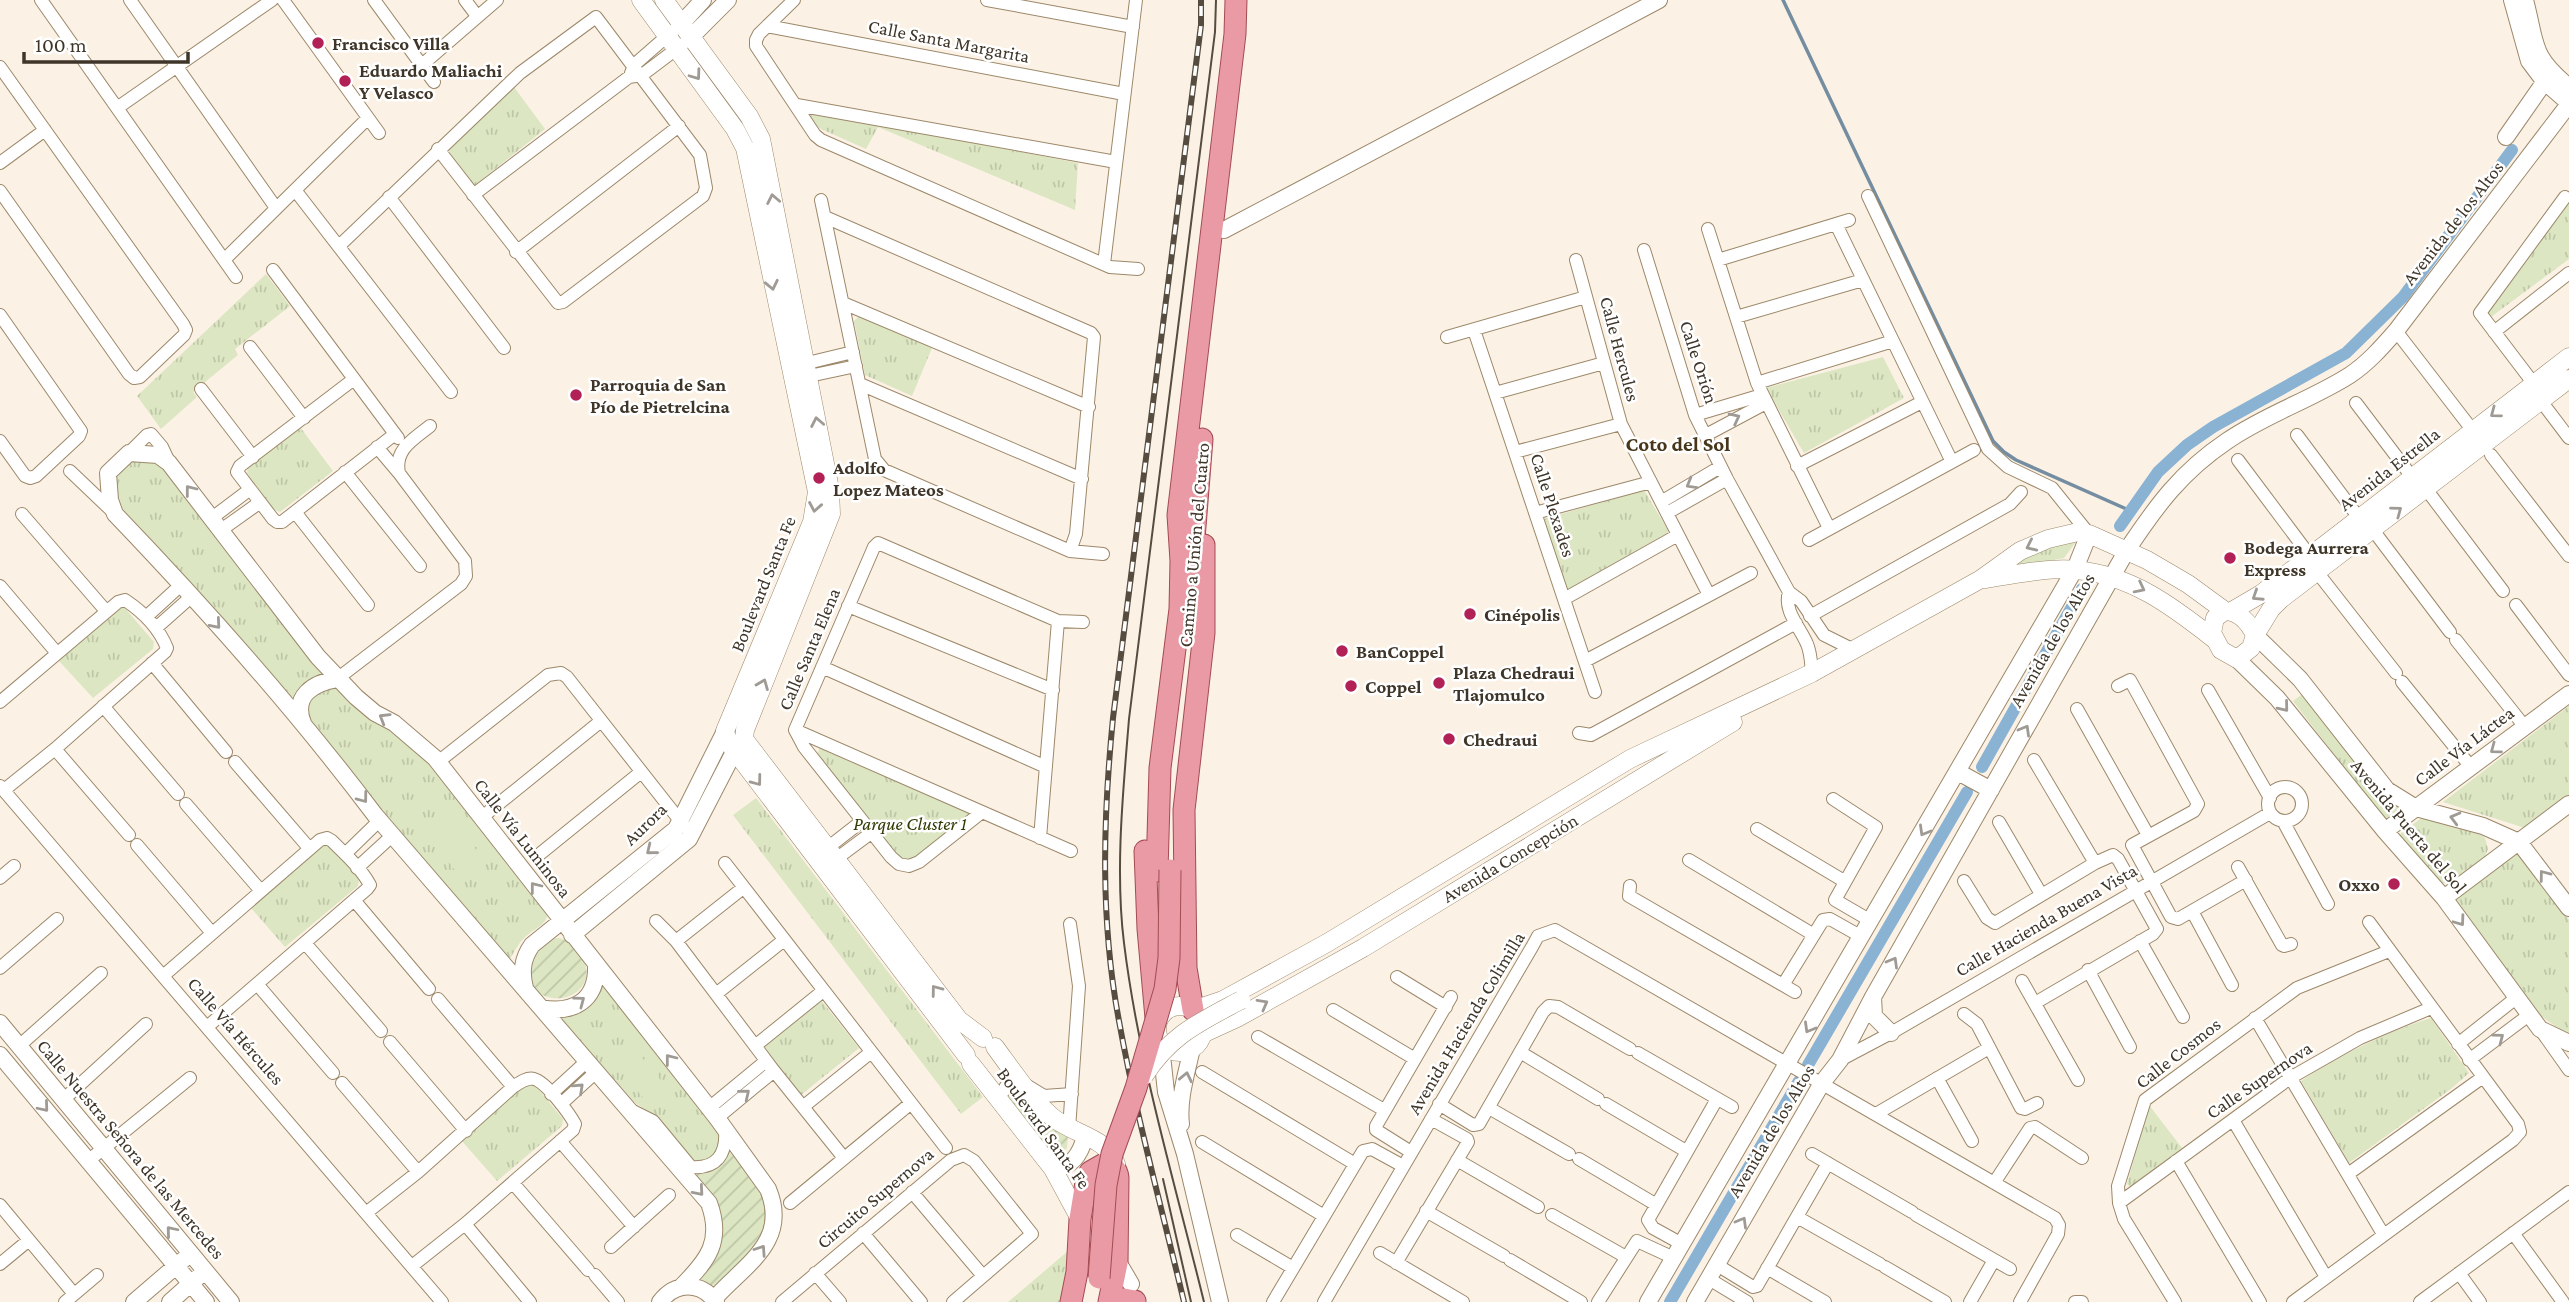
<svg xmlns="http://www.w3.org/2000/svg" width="2569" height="1302" font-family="'Crimson Pro',serif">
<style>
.grass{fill:url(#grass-tufts)}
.garden{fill:url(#garden-furrows)}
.pitch{fill:#dce6c2}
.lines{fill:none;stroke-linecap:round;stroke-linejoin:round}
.stream{stroke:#748da0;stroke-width:3.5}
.canal{stroke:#8ab2d3;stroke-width:12}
.minor-casing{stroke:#9d886a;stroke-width:14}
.tertiary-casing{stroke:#9d886a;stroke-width:18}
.secondary-casing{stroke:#9d886a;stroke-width:19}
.primary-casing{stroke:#a44b53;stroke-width:23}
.minor{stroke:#fff;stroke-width:12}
.tertiary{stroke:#fff;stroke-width:16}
.secondary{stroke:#fff;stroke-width:18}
.primary{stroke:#e99aa5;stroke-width:21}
.tram{stroke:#564d40;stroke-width:2}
.rail-casing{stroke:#564d40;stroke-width:6}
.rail{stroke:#fff;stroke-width:3.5;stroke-dasharray:10;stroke-linecap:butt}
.secondary-bridge-casing{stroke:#9d886a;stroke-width:19;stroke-linecap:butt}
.primary-bridge-casing{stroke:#a44b53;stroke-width:23;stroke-linecap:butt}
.secondary-bridge{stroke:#fff;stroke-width:18}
.primary-bridge{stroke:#e99aa5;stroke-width:21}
.oneway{stroke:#9f9a94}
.poi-dot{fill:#b12156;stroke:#fff;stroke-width:2.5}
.labels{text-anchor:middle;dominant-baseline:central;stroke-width:5;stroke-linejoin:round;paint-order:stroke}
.street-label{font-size:19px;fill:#3f3629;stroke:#fff}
.poi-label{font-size:19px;font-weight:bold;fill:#3f3629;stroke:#fff;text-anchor:start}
.park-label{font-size:19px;font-style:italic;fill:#2f3901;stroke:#fff}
.neighbourhood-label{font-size:21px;font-weight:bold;fill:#48361a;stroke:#fff}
</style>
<defs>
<pattern id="grass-tufts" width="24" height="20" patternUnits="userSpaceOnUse" patternTransform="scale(1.75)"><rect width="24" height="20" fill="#dce6c2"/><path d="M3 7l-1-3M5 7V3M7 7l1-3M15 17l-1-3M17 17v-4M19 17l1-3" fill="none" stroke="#bec6a7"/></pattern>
<pattern id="garden-furrows" width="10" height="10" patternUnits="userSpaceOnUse" patternTransform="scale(1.75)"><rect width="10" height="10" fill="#dce6c2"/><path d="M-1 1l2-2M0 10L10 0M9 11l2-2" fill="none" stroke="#bec6a7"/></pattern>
</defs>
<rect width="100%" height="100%" fill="#fbf2e5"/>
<path class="grass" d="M514,87L545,129L474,186L448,150Z
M814,112L1078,163L1075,210L878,127L866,149L819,128L810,117Z
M2569,199V259L2491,317L2486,312Z
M266,274L290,306L235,349L238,355L193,392L197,397L161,429L137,396Z
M860,315L932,348L912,396L865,375L854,321Z
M1883,357L1904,398L1804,453L1766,388Z
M300,427L333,471L280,512L273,509L247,473L248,467Z
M134,457L158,460L324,673L295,697L290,696L116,506L113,496L117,468Z
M1644,490L1669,532L1567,590L1544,519Z
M2060,541H2074L2075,543L2064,558L2009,569L2012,563Z
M118,607H124L154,642L153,649L93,698L58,660Z
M328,687L336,689L371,718L395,729L431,761L548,908C549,926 535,927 524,938C518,944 514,952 510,959L504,957L396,831L306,717L304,702Z
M2304,693L2408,807L2387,823L2293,701Z
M2569,706V796L2525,828L2443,802Z
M819,748L971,814L919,857L909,862L899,859L818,754Z
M756,798L983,1097L961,1114L733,815Z
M2424,816L2478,832L2485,838L2488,849L2484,860L2452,883H2441L2399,835Z
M329,844L359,879L358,886L285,947L250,907L323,845Z
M2518,852L2569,920V1036L2541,1016L2453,899Z
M599,985H607L722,1136L719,1155L701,1164L690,1160L655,1116L634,1102L560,1018L562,1014Z
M821,1000L859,1048L801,1095L763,1047Z
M2431,1018L2469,1073L2452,1088L2349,1163L2301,1081C2338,1056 2388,1031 2431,1018Z
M527,1084H534L563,1119L562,1126L497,1181L461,1140Z
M2149,1105L2182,1148L2130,1187L2127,1184Z
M1068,1251L1062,1302H1008Z"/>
<path class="garden" d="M559,938C569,941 572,945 579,954C604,984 562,1015 532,988L527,959L548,939Z
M1015,1089L1021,1090L1068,1136L1067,1148L1061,1153L1054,1154L1037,1141L1008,1102L1007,1096Z
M733,1151L760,1184L767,1213L765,1233L757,1248L716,1284L710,1287L704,1285L701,1280C704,1270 714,1263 718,1252C730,1224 710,1200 696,1177L698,1172C713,1170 723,1166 728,1152Z"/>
<path class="pitch" d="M450,817L481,856L458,874L427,835Z
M638,1053L670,1091L651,1107L619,1069Z"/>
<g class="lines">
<path class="stream" d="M1783,0L1993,441L2004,452L2016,460L2131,511"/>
<path class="canal" d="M2120,526L2158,472L2187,445L2213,427L2346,353L2403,297L2512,150
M1982,767L2082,589
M1808,1065L1967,792
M1670,1302L1799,1081"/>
<defs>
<path id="minor" d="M41,0L236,277
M130,0L276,208
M283,0L379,133
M374,0L434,82
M465,0L477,16
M794,0L759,34L756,40V46L815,135L821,140L1110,267L1138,269
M987,0L1133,27
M767,26L1124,94
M423,64L497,0
M0,67L183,324L186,330L184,335L140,377L134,378L129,374L0,191
M631,73L634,65L682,23
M797,105L1116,162
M117,108L272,0
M0,163L45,130
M295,190L451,392
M473,195L629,77L642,75L683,44
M1868,196L1988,449L2008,467L2052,488L2089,534
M389,197L504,348
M821,200L875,459L884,470L1070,551L1103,554
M825,217L1091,333L1094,337L1076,534L1070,551
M1836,224L1952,462
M1708,229L1757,383L1829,528
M339,246L520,73L596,17L700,155L706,188L703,196L563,302L558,303L438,149
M1644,250L1695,415L1727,479L1789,592L1801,601L1824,635L1854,650
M516,252L679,126
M224,260L368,118
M1576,260L1621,424L1709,595
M1718,260L1849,220
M1104,264L1136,0
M273,270L398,438
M843,303L1089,407
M0,315L81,431L79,436L36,476L30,478L25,476L0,441
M1736,317L1863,280
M1474,330L1595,692
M2396,331L2477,436
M2494,332L2569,273
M1447,337L1586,297
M250,347L304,418
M799,365L853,352
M800,378L856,366
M354,379L240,466L237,472L273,519L277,522H282L395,434
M1757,383L1893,341
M860,384L1082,479
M2534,384L2480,313L2565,197
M201,389L253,457
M1495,393L1604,363
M2541,401L2569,438
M2356,403L2412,477
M1695,415L1762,395
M1706,435L1766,403
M2297,435L2359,518
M377,447L398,472
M1515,452L1621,424
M129,453L147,435L151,434L162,447L169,462
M2491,455L2569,556
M2238,460L2310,556
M1797,466L1922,402
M70,471L112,511
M345,472L420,566
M2426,489L2503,591
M1661,502L1720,467
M295,512L368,605
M1535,513L1651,482
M1667,513L1727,479
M22,514L106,611
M212,518L249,490
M221,530L259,503
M2373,530L2450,632
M1809,540L1974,450
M2317,572L2396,673
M0,586L56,652
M1789,592C1783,611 1800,627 1807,644C1811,653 1811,663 1812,673
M1564,599L1678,535
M2516,605L2569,675
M848,606L1053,690
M1810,616L2010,504L2021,492
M146,617L182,584
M156,628L192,596
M2456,640L2525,727
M1585,661L1751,573
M152,663L226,752
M822,667L1046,767
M337,679L461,584L466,576L465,561L399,473C394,449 414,439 430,426
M2402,682L2471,767
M2118,686L2130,680L2198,804L2194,811L2132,845L2171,917L2178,919L2246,880
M2208,690L2270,798
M0,702L118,602L125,600C143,612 159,628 167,648L165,652L55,749L4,790
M103,706L178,794
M2077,709L2148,835
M795,730L874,547L878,543L1058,621L1083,622
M795,730L1071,851
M795,730L804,747L891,857L899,864L909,866L919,862L982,812
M1579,733L1591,735L1796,623
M55,749L129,835
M2034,760L2095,863
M235,762L309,848
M438,762L548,675L561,673L567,677L685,827
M0,786L442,1302
M2268 804a17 17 0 1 1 34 0a17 17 0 1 1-34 0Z
M1833,799L1876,827L1835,900L1871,921
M186,804L261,891
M481,818L601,721
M2283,821L2328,904
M1999,822L2041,894
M1757,829L1844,881
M1040,838L1058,621
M137,845L212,933
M541,853L641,772
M821,853L862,821
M345,854L380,820
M1689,860L1814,935
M832,862L871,833
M725,863L946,1148
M2238,867L2282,945L2284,946L2291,944
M357,868L393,835
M0,878L14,866
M1964,881L1987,918L1995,923L2095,863L2113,855L2118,859L2157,929L2153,934L2035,1003
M1630,886L1629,896L1795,992
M354,900L429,989
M2192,911L2232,985
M656,921L676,941L774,1071L844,1158
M676,941L743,888
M2140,941L2183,1017
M305,943L381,1031
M0,968L57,919
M2088,970L2130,1047
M163,976L320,840L327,838L332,841C345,854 361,868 370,885L367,889L207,1027
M1397,977L1446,1007
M2022,981L2078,1080
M257,984L333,1073
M1783,985L1823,920L1830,919L1862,937
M716,994L784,940
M438,999L513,1087
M1333,1010L1415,1059
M1964,1014L1977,1024L2021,1108L2025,1109L2037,1103
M2255,1018L2383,1234
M2540,1029L2569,1070
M1258,1037L1384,1110
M390,1042L466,1131
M2458,1044L2516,998
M19,1046L101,973
M755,1046L823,991
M1520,1052L1598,1099
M1638,1053L1732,1107
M1840,1060L1891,1033L2270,813
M2469,1060L2529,1015
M1202,1072L1355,1164
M1937,1078L1972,1141
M342,1083L418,1172
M551,1094L587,1061
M64,1099L146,1024
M999,1099L1006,1086L1021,1082L1044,1096L1072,1094
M561,1104L596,1072
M1439,1104L1473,1125L1479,1124L1543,1012L1549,1006L1558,1007L1630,1049
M1606,1104L1686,1151
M804,1106L870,1053
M709,1108L766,1061
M1489,1108L1569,1154
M633,1111L653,1121L691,1167C717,1169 727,1154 725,1129
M1876,1114L1989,1048
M717,1118L774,1071
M2233,1120L2326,1277
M1069,1129L1079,986L1070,924
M560,1141L634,1227
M1202,1142L1324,1216
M1411,1152L1376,1130V1126L1451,997
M1812,1154L1912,1212
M1579,1159L1655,1204
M1457,1160L1538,1207
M88,1161L190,1078
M2176,1161L2260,1302
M2348,1174L2483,1077
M513,1183L588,1270
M1994,1183L2030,1128L2035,1127L2082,1158
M912,1192L983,1276
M790,1203L911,1103
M2119,1203L2290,1078L2360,1038L2431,1008
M0,1205L74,1294
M1426,1211L1504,1256
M366,1213L418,1172L513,1087C519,1083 527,1077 534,1079C546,1082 569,1113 575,1124L573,1130L465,1224L412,1266
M1552,1215L1626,1257
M1916,1215L2010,1269
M1797,1217L1880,1264
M465,1224L530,1302
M863,1233L921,1302
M2513,1233L2563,1302
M1237,1235L1293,1268
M1682,1244L1653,1228L1648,1220L1717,1099
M611,1247L669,1195
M1380,1253L1463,1302
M1510,1260L1581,1302
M1396,1263L1468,1142L1467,1139L1431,1119
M0,1264L29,1240
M1717,1265L1753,1287L1757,1286L1828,1163
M1885,1267L1945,1302
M1767,1268L1825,1302
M815,1273L840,1302
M2459,1273L2480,1302
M595,1275L618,1302
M1709,1279L1747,1302
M65,1302L97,1275
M782,1302L951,1160L964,1155L974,1161L1032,1234L953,1302
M1273,1302L1363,1151L1372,1149L1403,1166
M1324,1302L1532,947L1538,936L1555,930L2055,1218L2059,1225L2058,1234L2020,1302
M1598,1302L1637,1241L1674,1258
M1970,1302L1994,1260
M2075,1302H2082
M2175,1302L2124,1219L2119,1203L2118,1186L2145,1100L2297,988L2389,951
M2293,1302L2513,1140L2520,1132L2518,1124L2369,922
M2420,1302L2569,1192"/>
<path id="tertiary" d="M2512,0L2529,61L2544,81L2569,103
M2525,0C2537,45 2530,55 2569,87
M682,23L703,0
M691,37L728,0
M2506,137L2550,74
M1224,230L1659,0
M2255,635L2300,679L2387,790L2416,808L2483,826L2519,842L2569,908
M2237,659L2277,698L2385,831L2444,898L2540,1029L2569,1043
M303,723C292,696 313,683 337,679
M1958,772L1991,790
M2385,831L2569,694
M2444,898L2569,804
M572,935L689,839L734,752
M525,988C521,972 522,959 532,945L676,829L725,731
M1873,997L1874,1016L1891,1033
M541,1008C573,1014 597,1001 596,966
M0,1023L231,1302
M1161,1046L1166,1092L1185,1154L1220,1302
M0,1055L206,1302
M1181,1124C1178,1099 1187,1072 1192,1048
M1053,1169C1072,1167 1080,1155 1085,1137
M1111,1258L1121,1267L1131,1284
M682,1286C708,1260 723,1241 709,1203L375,815C295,709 207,610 115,514L110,500L108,473L129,453L158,455L169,463L318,657L356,697L375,713L394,723L435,758L717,1118L768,1189C790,1242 744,1265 714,1299
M134,1302L183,1260
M170,1302L197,1278
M660,1302C675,1282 700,1281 716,1302
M1648,1302L2075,569L2089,534
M1695,1302L1822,1083L1840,1060L1873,997L2127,550C2157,505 2181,472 2227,441C2266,414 2311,400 2350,375C2368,363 2382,347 2396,331L2569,104"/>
<path id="secondary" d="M641,0L735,129L745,148L817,492L812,522L725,731L728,742L966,1055
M664,0L749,116L761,139L830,489L831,514L745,730L744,739L959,1020L983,1038
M1985,579C2011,575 2050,567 2076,570C2131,575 2172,606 2214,639
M2225,611C2239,611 2249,623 2255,635L2251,648L2237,659L2221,650L2212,633L2215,618Z
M2232,611L2261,594L2569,357
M2255,635L2271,609L2281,599L2569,379
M1157 1029a23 23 0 1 1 46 0a23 23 0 1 1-46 0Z
M1193,1010L1223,1000L1327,943L1630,759L1812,673L1981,579L2020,551L2048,539L2078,532L2089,534L2147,560L2188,584L2225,611
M1202,1034L1239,1017L1363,948L1733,722
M995,1047C1012,1070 1030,1097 1051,1116C1071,1134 1108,1137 1116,1164
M971,1064L1053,1169L1080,1219"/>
<path id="primary" d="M1192,564L1202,439
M1145,851L1148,929L1156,1018
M1157,871L1160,768L1180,609L1181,561L1178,515L1235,34L1236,0
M1193,1010L1186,968L1184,810L1204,633V545
M1071,1302L1077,1272L1080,1219L1086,1182L1090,1172L1104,1164C1113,1166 1117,1168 1118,1178L1117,1263L1109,1302
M1109,1302L1118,1298L1135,1301"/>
</defs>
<use href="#minor" class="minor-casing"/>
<use href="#tertiary" class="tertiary-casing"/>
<use href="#secondary" class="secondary-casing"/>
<use href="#primary" class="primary-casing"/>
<use href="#minor" class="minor"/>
<use href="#tertiary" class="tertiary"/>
<use href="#secondary" class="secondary"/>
<use href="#primary" class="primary"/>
<path class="tram" d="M1163,1179L1191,1302
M1204,1302C1175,1183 1139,1065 1124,943C1115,871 1123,792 1129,719L1215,32L1216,0"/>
<defs>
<path id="rail" d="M1184,1302C1162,1209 1136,1115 1119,1021C1100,920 1103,819 1113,718L1201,25V0"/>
</defs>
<use href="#rail" class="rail-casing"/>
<use href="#rail" class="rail"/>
<defs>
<path id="secondary-bridge" d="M1144,1076C1170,1035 1200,1022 1241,1000"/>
<path id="primary-bridge" d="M1099,1278L1106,1185L1112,1154L1136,1088L1165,989L1169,958L1170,870"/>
</defs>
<use href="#secondary-bridge" class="secondary-bridge-casing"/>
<use href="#primary-bridge" class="primary-bridge-casing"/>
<use href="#secondary-bridge" class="secondary-bridge"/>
<use href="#primary-bridge" class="primary-bridge"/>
</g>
<defs><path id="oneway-chevron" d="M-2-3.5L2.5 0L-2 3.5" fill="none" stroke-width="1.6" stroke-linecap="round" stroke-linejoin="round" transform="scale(1.75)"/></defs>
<g class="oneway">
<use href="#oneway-chevron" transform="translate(696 75) rotate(54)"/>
<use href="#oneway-chevron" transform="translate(773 199) rotate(-101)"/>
<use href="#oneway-chevron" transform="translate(772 285) rotate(78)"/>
<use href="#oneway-chevron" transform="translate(2495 413) rotate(143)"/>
<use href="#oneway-chevron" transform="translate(1735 418) rotate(-27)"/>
<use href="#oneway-chevron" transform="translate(817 422) rotate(-101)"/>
<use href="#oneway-chevron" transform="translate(1691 484) rotate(150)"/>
<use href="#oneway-chevron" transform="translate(190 490) rotate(-128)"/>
<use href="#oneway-chevron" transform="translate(815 507) rotate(100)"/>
<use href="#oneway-chevron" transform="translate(2397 511) rotate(-37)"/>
<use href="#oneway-chevron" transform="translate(2031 546) rotate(155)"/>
<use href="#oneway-chevron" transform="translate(2140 588) rotate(27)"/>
<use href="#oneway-chevron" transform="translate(2257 596) rotate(147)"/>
<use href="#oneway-chevron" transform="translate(216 624) rotate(49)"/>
<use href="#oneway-chevron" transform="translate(763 684) rotate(-68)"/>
<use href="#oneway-chevron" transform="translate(2284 707) rotate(51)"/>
<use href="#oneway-chevron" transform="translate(384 718) rotate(-149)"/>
<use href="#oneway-chevron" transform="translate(2025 730) rotate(-60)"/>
<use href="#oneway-chevron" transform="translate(2495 749) rotate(143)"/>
<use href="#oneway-chevron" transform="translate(757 781) rotate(53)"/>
<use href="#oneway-chevron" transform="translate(363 798) rotate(53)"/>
<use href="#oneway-chevron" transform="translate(2455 818) rotate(-165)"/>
<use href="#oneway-chevron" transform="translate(1924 831) rotate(120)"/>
<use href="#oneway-chevron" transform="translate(651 850) rotate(141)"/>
<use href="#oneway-chevron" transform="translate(2544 875) rotate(-127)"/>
<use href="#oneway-chevron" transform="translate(535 887) rotate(-128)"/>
<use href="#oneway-chevron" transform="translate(2460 921) rotate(54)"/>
<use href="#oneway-chevron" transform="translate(1893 962) rotate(-60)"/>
<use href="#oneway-chevron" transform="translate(936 990) rotate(-127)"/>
<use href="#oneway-chevron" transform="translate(580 1001) rotate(-37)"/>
<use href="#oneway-chevron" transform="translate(1263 1004) rotate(-29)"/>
<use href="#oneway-chevron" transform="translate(1809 1028) rotate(120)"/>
<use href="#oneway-chevron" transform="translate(2499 1038) rotate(-37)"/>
<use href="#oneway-chevron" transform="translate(670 1059) rotate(-128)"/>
<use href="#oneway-chevron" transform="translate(1186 1077) rotate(-78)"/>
<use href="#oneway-chevron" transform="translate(579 1088) rotate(-43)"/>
<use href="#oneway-chevron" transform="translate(745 1094) rotate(-39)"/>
<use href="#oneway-chevron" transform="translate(44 1107) rotate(50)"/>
<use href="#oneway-chevron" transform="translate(699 1191) rotate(49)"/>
<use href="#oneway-chevron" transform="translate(1742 1222) rotate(-60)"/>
<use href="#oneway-chevron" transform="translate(171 1231) rotate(-130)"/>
<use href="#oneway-chevron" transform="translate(761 1250) rotate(-56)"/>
</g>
<g class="poi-dot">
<circle cx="318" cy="43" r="7"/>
<circle cx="345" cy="81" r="7"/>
<circle cx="576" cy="395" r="7"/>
<circle cx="819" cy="478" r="7"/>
<circle cx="2230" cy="558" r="7"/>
<circle cx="1470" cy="614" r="7"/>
<circle cx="1342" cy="651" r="7"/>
<circle cx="1439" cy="683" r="7"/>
<circle cx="1351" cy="686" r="7"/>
<circle cx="1449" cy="739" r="7"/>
<circle cx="2394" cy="884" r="7"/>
</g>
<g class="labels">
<g class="street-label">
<text transform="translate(949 41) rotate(11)">Calle Santa Margarita</text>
<text transform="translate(2453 223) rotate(-52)">Avenida de los Altos</text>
<text transform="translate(1620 349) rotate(75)">Calle Hercules</text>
<text transform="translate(1699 362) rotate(72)">Calle Orión</text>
<text transform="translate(2389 469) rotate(-38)">Avenida Estrella</text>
<text transform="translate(1553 505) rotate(72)">Calle Plexades</text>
<text transform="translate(1194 545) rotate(-85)">Camino a Unión del Cuatro</text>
<text transform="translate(763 584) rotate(-68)">Boulevard Santa Fe</text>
<text transform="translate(2052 640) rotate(-60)">Avenida de los Altos</text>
<text transform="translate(809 649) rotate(-67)">Calle Santa Elena</text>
<text transform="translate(2464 746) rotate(-37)">Calle Vía Láctea</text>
<text transform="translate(645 824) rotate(-44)">Aurora</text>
<text transform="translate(2409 826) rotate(50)">Avenida Puerta del Sol</text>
<text transform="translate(523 838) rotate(52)">Calle Vía Luminosa</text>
<text transform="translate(1510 858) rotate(-31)">Avenida Concepción</text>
<text transform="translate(2046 920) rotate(-30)">Calle Hacienda Buena Vista</text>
<text transform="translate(1466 1023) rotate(-59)">Avenida Hacienda Colimilla</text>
<text transform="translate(236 1031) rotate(49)">Calle Vía Hércules</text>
<text transform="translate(2178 1053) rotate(-38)">Calle Cosmos</text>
<text transform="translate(2259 1080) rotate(-34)">Calle Supernova</text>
<text transform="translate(1044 1128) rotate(54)">Boulevard Santa Fe</text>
<text transform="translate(1771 1131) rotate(-59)">Avenida de los Altos</text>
<text transform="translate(131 1149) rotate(50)">Calle Nuestra Señora de las Mercedes</text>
<text transform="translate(875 1198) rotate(-40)">Circuito Supernova</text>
</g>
<g class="poi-label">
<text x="332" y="43">Francisco Villa</text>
<text x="359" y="70">Eduardo Maliachi<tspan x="359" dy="22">Y Velasco</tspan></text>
<text x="590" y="384">Parroquia de San<tspan x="590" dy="22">Pío de Pietrelcina</tspan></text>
<text x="833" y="467">Adolfo<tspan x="833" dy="22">Lopez Mateos</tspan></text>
<text x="2244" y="547">Bodega Aurrera<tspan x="2244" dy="22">Express</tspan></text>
<text x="1484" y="614">Cinépolis</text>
<text x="1356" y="651">BanCoppel</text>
<text x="1453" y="672">Plaza Chedraui<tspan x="1453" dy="22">Tlajomulco</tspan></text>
<text x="1365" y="686">Coppel</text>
<text x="1463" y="739">Chedraui</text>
<text x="2380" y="884" text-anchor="end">Oxxo</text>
</g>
<g class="park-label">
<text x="910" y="823">Parque Cluster 1</text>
</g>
<g class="neighbourhood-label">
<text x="1678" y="444">Coto del Sol</text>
</g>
</g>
<path d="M24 52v10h164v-10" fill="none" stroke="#3f3629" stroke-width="3.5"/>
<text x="35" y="52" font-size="21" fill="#3f3629" stroke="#ffffff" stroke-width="5" paint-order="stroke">100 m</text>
</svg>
